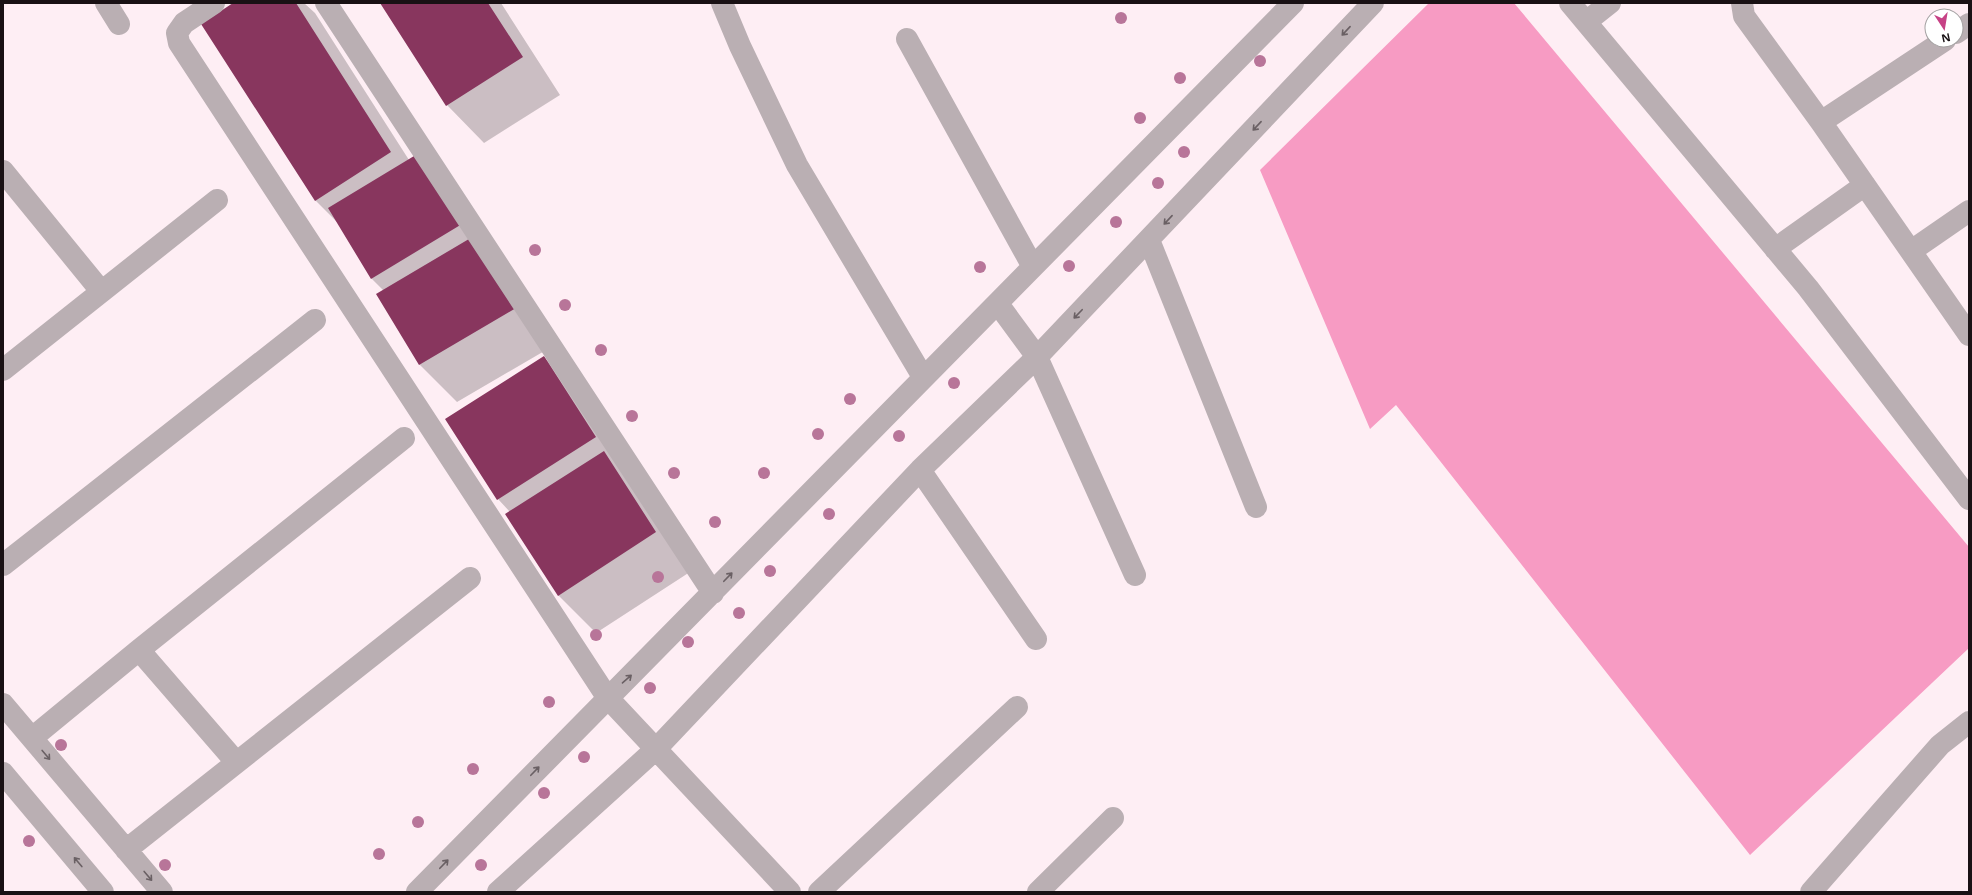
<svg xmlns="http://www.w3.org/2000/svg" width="1972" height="895" font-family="'Noto Sans',sans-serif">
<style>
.forest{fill:#f79bc3}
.shadow{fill:#0003}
.building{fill:#88365e}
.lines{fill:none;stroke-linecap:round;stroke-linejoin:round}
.minor{stroke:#baafb3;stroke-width:22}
.tree{fill:#b87599}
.oneway{stroke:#6a6064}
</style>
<rect width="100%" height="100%" fill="#feeef4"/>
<path class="forest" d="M1429,3H1514L1969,547V648L1750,855L1396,405L1370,429L1260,170Z"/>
<path class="shadow" d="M235,3H304L315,13L409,160L553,346L457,402L420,365L378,294L384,291L372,279L338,223L315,200Z
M381,3H501L560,95L484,143L447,105Z
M544,357L581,394L693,570L596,633L558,595L510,512L498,499L446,419Z"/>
<path class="building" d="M233,3H296L391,152L315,201L201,24Z
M380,3H488L523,57L446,106Z
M419,153L462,224L371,279L328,208Z
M474,236L516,308L419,365L376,294Z
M544,356L596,437L497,500L445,419Z
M604,451L656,532L558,596L505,514Z"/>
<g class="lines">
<path class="minor" d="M106,3L119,24
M214,3L184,23L177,33L179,43L607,697L790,892
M326,3L713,593
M722,3L740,46L797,165L923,377
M1570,3L1808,288L1969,499
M1742,3L1744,16L1821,122L1969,335
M1586,22L1610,3
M1956,33L1969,24
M907,39L1033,267
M1821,122L1945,40
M3,171L101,291
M1149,240L1256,507
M1775,249L1865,185
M1911,251L1969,211
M998,304L1037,357L1135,575
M3,370L217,200
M920,470L1036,639
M3,565L315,320
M139,650L236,762
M3,704L162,892
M32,738L139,650L404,438
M3,773L103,892
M126,850L470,578
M417,892L1293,3
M498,892L656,749L920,470L1037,357L1373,3
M819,892L1017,707
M1038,892L1113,818
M1811,892L1940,745L1969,722"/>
</g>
<g class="tree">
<circle cx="1121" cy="18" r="6"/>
<circle cx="1260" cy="61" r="6"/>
<circle cx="1180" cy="78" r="6"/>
<circle cx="1140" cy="118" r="6"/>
<circle cx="1184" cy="152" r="6"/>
<circle cx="1158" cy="183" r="6"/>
<circle cx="1116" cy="222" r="6"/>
<circle cx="535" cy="250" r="6"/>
<circle cx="1069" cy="266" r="6"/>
<circle cx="980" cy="267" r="6"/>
<circle cx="565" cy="305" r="6"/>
<circle cx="601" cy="350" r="6"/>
<circle cx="954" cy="383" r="6"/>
<circle cx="850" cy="399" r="6"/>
<circle cx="632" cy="416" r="6"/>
<circle cx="818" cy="434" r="6"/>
<circle cx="899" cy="436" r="6"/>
<circle cx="674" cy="473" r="6"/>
<circle cx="764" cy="473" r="6"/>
<circle cx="829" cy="514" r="6"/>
<circle cx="715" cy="522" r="6"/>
<circle cx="770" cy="571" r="6"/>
<circle cx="658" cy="577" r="6"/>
<circle cx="739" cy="613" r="6"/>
<circle cx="596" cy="635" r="6"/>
<circle cx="688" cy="642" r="6"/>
<circle cx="650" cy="688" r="6"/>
<circle cx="549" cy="702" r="6"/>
<circle cx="61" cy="745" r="6"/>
<circle cx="584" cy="757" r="6"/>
<circle cx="473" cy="769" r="6"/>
<circle cx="544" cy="793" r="6"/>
<circle cx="418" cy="822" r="6"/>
<circle cx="29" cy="841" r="6"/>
<circle cx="379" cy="854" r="6"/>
<circle cx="165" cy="865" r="6"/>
<circle cx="481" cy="865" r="6"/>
</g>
<defs><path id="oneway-shaft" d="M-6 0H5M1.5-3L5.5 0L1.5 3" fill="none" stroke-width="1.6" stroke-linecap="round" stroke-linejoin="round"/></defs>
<g class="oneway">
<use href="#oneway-shaft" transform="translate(1346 31) rotate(133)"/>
<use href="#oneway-shaft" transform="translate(1257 126) rotate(133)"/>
<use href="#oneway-shaft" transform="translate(1168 220) rotate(133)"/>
<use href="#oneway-shaft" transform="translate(1078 314) rotate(134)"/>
<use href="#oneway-shaft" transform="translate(728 577) rotate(-46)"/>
<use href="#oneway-shaft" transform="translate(627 679) rotate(-41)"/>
<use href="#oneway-shaft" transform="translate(46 755) rotate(50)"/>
<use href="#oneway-shaft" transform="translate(535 771) rotate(-46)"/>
<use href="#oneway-shaft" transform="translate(78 862) rotate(-130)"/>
<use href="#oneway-shaft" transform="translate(444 864) rotate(-46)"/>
<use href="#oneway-shaft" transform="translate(148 876) rotate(50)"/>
</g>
<rect width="1972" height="895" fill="none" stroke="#191114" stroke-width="8"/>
<g transform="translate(1944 28) rotate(168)"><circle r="19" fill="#ffffff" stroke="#a3a0a1"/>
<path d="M0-3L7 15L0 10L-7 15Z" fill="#c74286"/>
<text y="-6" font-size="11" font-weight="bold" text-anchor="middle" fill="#191114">N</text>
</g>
</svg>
